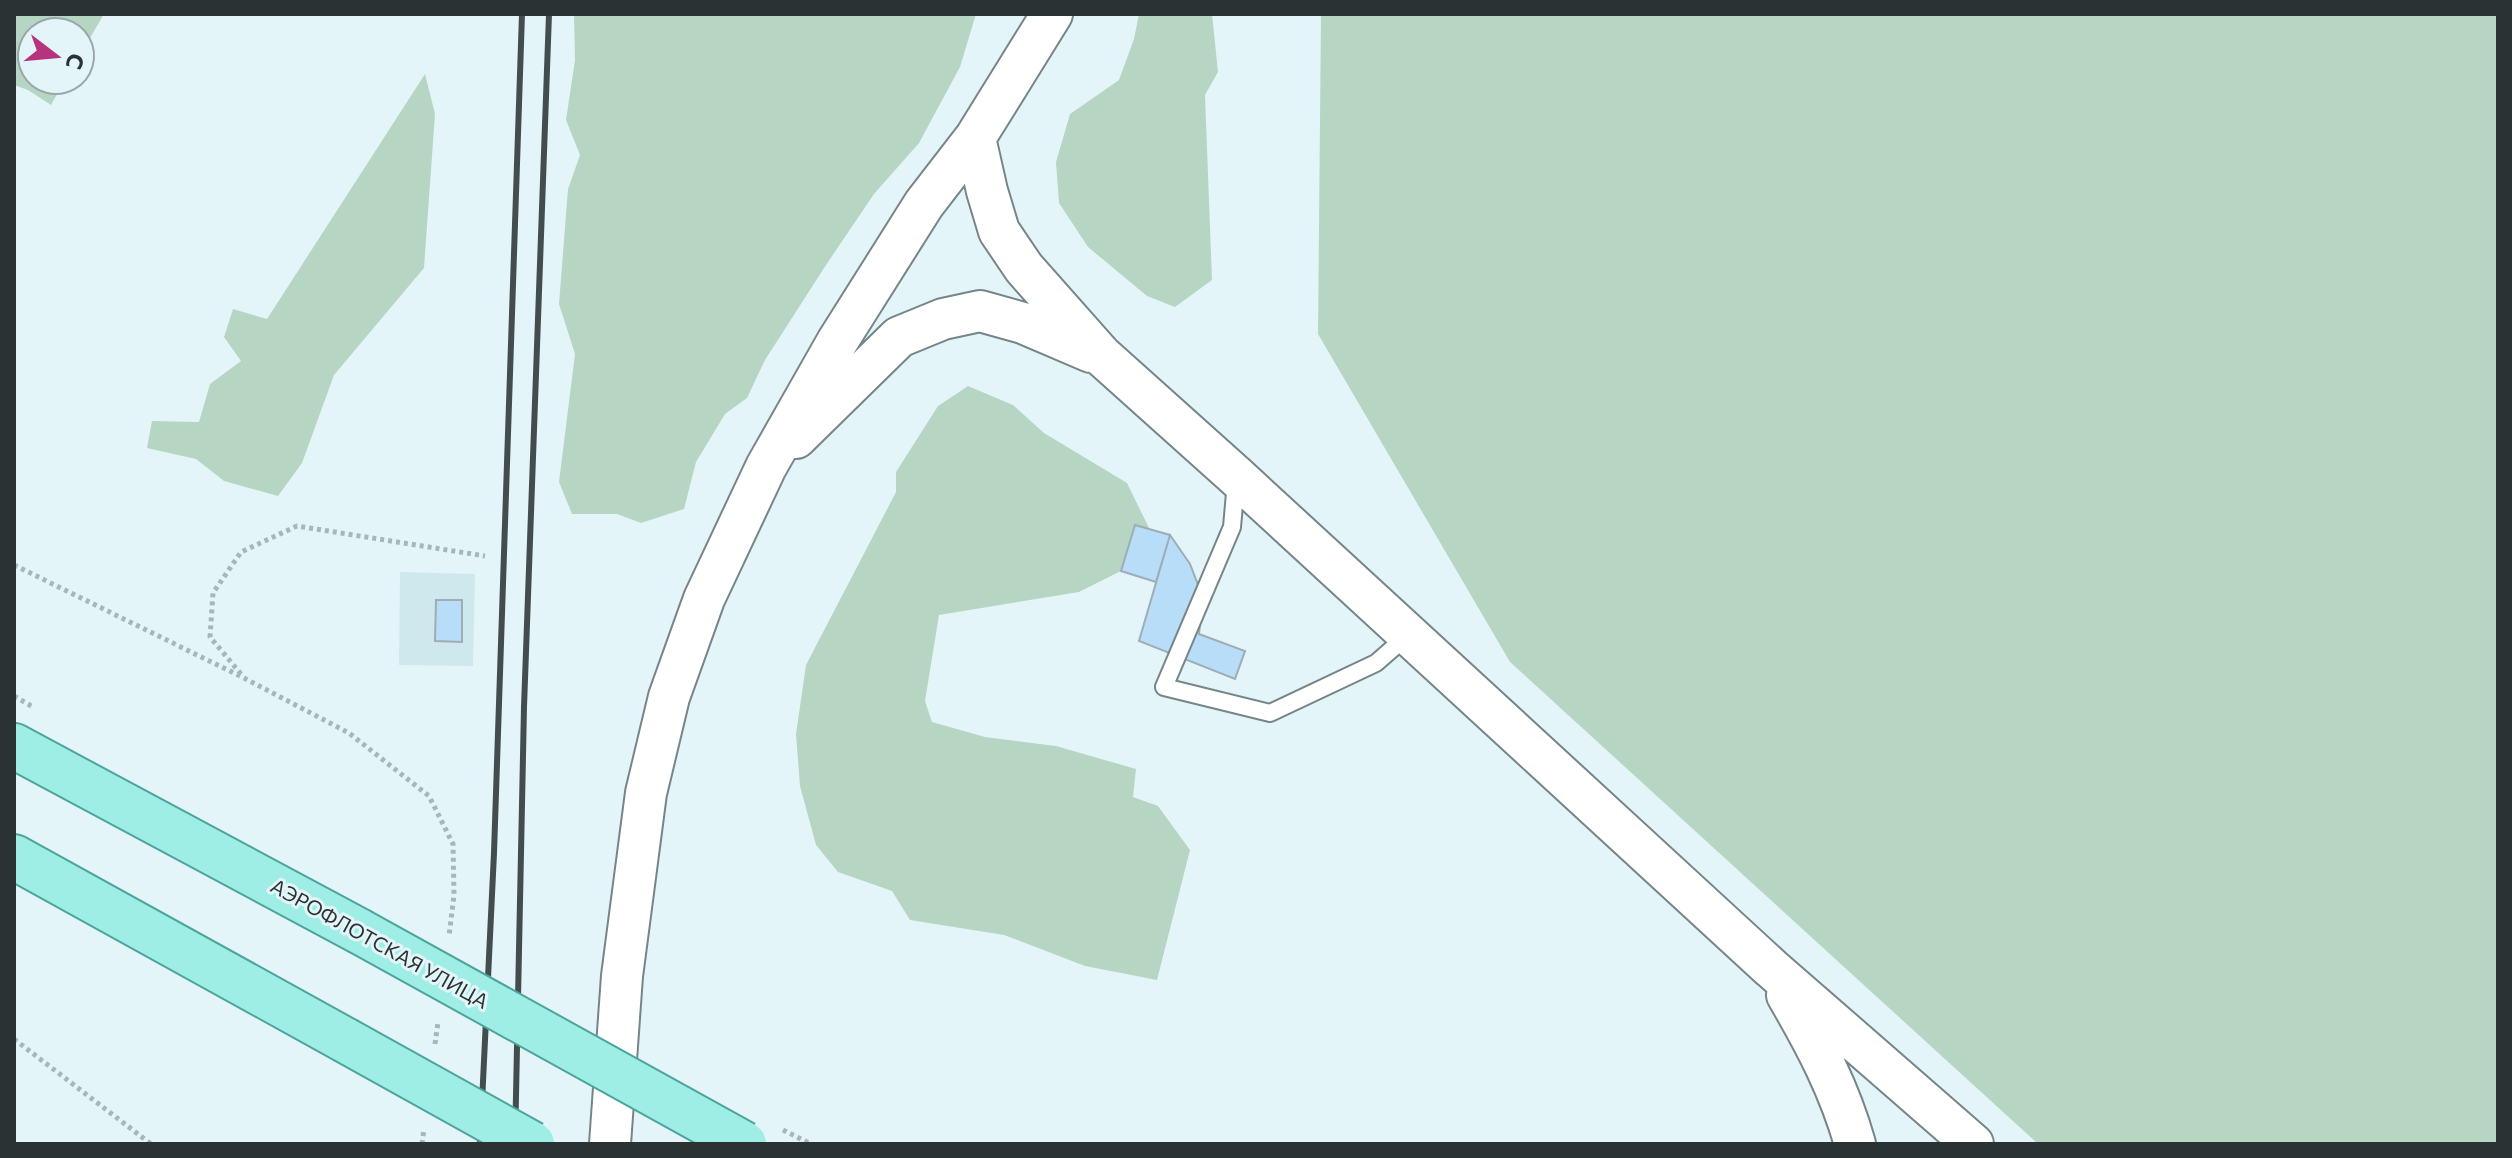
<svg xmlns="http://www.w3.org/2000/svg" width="2512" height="1158" font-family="Commissioner,sans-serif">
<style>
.built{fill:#cfe8ee}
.green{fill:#b6d6c3}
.building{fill:#b8ddf9;stroke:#a0acb5;stroke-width:2}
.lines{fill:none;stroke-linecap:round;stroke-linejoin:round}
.service-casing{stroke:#758588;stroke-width:20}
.tertiary-casing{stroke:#758588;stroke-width:44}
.primary-casing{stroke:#4ca49c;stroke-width:48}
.path{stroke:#a9b6b9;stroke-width:5;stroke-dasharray:4 4;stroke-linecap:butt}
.service{stroke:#fff;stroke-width:16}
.tertiary{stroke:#fff;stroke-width:40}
.primary{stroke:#9eeee5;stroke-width:44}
.rail{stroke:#444d4e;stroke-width:6}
.primary-bridge-casing{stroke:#4ca49c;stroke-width:48;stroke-linecap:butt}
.primary-bridge{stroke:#9eeee5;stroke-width:44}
.labels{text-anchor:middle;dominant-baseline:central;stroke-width:6;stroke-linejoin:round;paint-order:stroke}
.street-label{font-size:20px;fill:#2b3233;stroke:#e4f5f9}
</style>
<rect width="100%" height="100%" fill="#e4f5f9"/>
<path class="built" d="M400,572L475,574L473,666L399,665Z"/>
<path class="green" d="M14,14H104L80,55V32H32V80H65L51,105L28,90L14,85Z
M574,14H976L960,67L919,143L874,194L826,265L765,360L747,398L725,414L696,462L684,509L641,523L617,514H572L559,482L575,354L559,304L568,189L580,155L566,120L575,60Z
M1139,14H1212L1218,72L1205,95L1212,280L1175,307L1147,296L1088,247L1059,203L1056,162L1070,114L1119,80L1134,39Z
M1321,14H2498V1144H2038L1510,662L1318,334Z
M425,74L435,114L424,268L334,375L302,463L278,496L224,481L196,459L147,448L152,421L199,422L210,384L241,361L224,337L233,309L267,319Z
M968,386L1013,405L1044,433L1127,483L1150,530L1135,526L1121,571L1079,592L939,615L925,701L932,722L985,737L1056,746L1136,769L1133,797L1158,806L1190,850L1157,980L1085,966L1004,935L910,920L892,891L838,872L816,845L800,786L796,734L806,665L896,492V472L938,406Z"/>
<path class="building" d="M1135,525L1170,535L1156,582L1121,571Z
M1170,535L1190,564L1203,598L1199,634L1245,651L1235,679L1139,641Z
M436,600H462V642L435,641Z"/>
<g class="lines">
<defs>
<path id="service" d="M1236,482L1232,527L1164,687L1270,713L1376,663L1407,636"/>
<path id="tertiary" d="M975,138L987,191L999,231L1024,268L1102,356L1237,477L1771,968L1973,1144
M796,438L899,337L943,319L980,311L1023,323L1091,352
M1787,995C1816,1045 1839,1088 1855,1144
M610,1144L622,976L646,793L669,697L704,599L766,467L837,342L924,204L975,138L1052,14"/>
<path id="primary" d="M14,746L359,931
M14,857L345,1040"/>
</defs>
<use href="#service" class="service-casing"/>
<use href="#tertiary" class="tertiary-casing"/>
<use href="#primary" class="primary-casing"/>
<path class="path" d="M14,565L244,678L349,733L429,796L453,844L454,895L449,936
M241,674L210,637L213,593L241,552L297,526L485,556
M14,696L33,707
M14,1039L151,1144
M435,1044L438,1022
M783,1130L811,1144
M422,1144L424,1129"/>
<use href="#service" class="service"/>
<use href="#tertiary" class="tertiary"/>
<use href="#primary" class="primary"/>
<path class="rail" d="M480,1144L494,853L522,14
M515,1144L524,707L549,14"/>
<defs>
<path id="primary-bridge" d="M359,931L744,1144
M345,1040L532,1144"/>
</defs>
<use href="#primary-bridge" class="primary-bridge-casing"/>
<use href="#primary-bridge" class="primary-bridge"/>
</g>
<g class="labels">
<g class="street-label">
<text transform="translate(380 943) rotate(29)">АЭРОФЛОТСКАЯ УЛИЦА</text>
</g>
</g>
<rect width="2512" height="1158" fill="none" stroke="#2b3233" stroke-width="32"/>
<g transform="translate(56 56) rotate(106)"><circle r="38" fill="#e4f5f9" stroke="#9aa7aa" stroke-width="2"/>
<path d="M0-6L14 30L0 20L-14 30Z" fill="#b6347e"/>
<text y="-12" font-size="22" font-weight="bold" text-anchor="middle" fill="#2b3233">С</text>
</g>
</svg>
